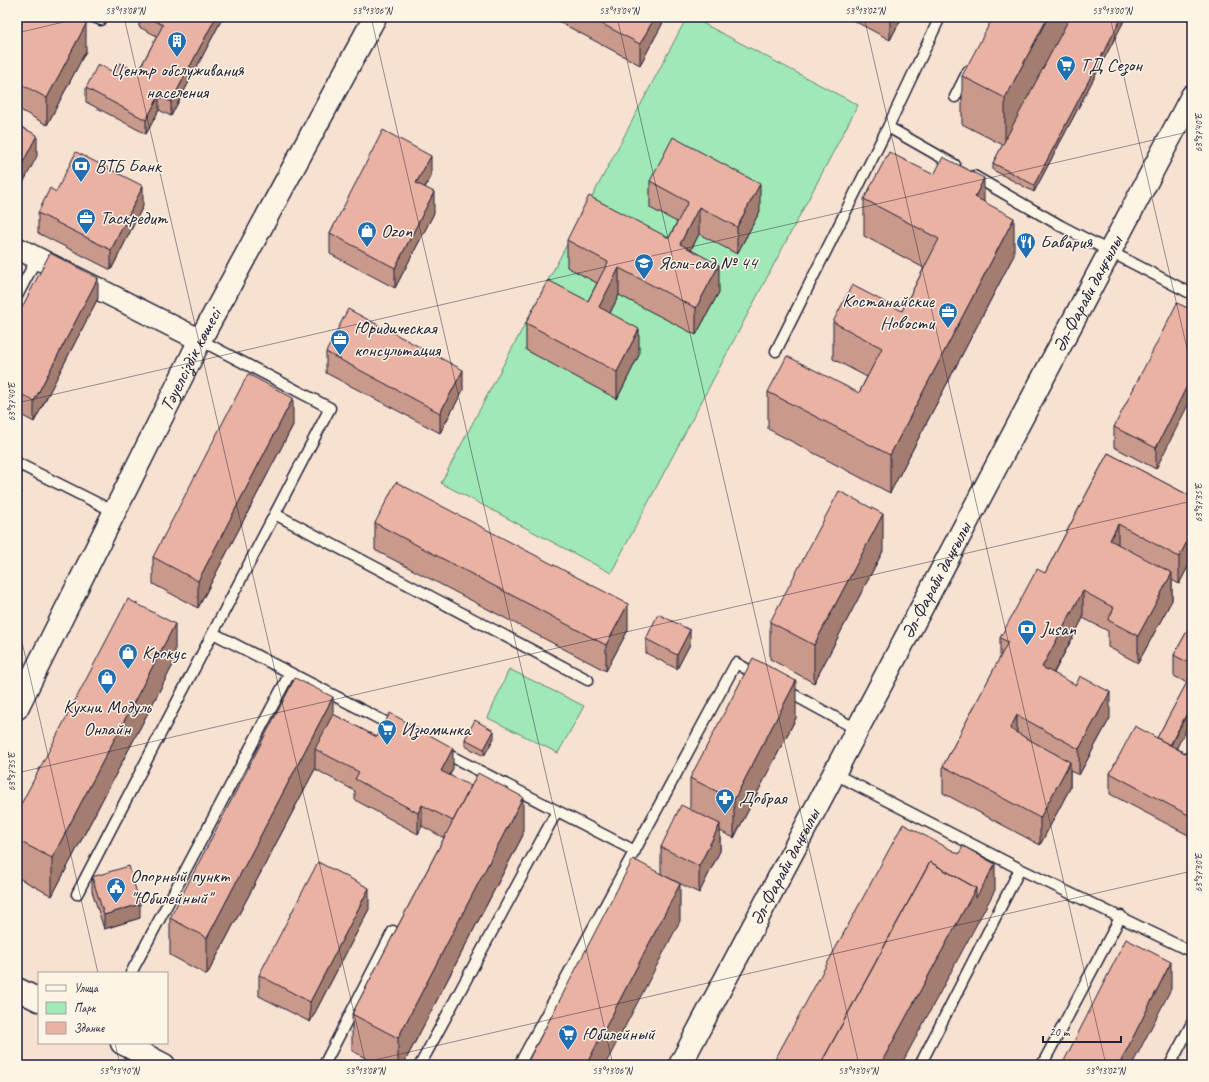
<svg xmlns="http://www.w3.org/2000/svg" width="1209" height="1082" font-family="Caveat,sans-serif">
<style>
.green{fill:#a0e9b7;stroke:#618679}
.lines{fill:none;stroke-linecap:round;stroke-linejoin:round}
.service-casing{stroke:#22223b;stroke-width:13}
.minor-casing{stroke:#22223b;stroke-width:24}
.tertiary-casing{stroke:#22223b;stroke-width:25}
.secondary-casing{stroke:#22223b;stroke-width:25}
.service{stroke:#fcf5e5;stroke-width:10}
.minor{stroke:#fcf5e5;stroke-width:21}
.tertiary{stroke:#fcf5e5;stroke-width:22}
.secondary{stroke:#fcf5e5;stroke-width:22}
.wall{fill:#c9998b;stroke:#22223b}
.shaded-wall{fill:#a47d71;stroke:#22223b}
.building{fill:#eab2a2;stroke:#22223b}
.ticks{fill:none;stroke:#22223b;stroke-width:1;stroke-opacity:0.45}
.labels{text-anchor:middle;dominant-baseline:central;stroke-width:3;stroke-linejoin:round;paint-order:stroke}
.poi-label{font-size:19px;fill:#22223b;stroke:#fcf5e5;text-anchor:start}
.street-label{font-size:19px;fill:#22223b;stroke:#fcf5e5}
.neatline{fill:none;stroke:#22223b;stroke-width:1.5}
.ticks-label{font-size:10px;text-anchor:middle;fill:#22223b}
</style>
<rect width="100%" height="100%" fill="#f7e1d1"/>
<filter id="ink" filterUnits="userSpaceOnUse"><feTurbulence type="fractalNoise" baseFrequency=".025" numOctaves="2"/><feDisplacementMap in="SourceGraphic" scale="8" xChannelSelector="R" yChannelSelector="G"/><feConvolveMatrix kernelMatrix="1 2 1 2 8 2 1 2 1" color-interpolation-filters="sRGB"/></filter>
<g filter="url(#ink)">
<path class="green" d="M687,17H691L858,105L611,573L441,483Z
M509,669L584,706L558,753L488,718Z"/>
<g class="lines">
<defs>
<path id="service" d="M94,17L101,20L102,17
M955,97L968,71
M888,127L940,17
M974,176L1061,226L1192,294
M17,296L37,258
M776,351L888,127L955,165
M17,463L115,512
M275,514L588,680
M213,633L397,728
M785,690L858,730
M441,751L635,851
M835,774L1020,869L1192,952
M77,894L330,408L200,340
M131,973L290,673
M324,1065L393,931
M420,1065L557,811
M519,1065L736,663L759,676
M920,1065L1020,869
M1042,1065L1121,916
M1170,1065L1192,1023"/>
<path id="minor" d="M17,248L200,340"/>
<path id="tertiary" d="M17,989L39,1000
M122,1043L164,1065"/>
<g id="secondary">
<path id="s1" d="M17,708L200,340L375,17"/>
<path id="s2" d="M680,1065L1192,96"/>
</g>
</defs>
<use href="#service" class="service-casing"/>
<use href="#minor" class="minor-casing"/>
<use href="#tertiary" class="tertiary-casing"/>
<use href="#secondary" class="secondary-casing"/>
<use href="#service" class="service"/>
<use href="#minor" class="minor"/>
<use href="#tertiary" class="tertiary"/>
<use href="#secondary" class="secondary"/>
</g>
<path class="wall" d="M17,17L86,51L47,125L17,108Z
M139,17H223L171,116L159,110L146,134L86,102V88L115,73L138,72L157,36L139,27Z
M550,17H666L640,65Z
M847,17H902L890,40Z
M1126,17L1034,192L993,170V163L1003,145L962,124V76Z
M431,176L425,188L434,213L395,288L330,254V233Z
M650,181L760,211L737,254L699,234L691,250L719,292L696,335L619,295L610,313L639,355L617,399L526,350V323L588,301L597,283L567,267V240L669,238L677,222L650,208Z
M56,192L143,206L111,270L38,233V213Z
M864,199L984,202L1014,255L890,493L768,429V392L859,393L867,377L833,359V322L902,311L924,268L864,236Z
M98,298L34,422L17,413V317Z
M1192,310L1156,469L1114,447V427Z
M326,352L463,390L440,433L326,373Z
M293,425L198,608L153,584V557Z
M1108,453L1192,497V559L1179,584L1172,580V600L1138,663L1108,647V631L1083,618L1054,673L1110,718L1079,775L1070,771V788L1040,845L943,793V766L1000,658V638L1045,573Z
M375,523L628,630L606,671L375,550Z
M883,551L814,683L770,659V622Z
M1192,622V718L1176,748L1192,757V837L1110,794V773L1157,738L1187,683L1174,676V655Z
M646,639L690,644L677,669L646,653Z
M175,661L52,896L17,877V812Z
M333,714L377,737L453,768L450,775L523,835L403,1065H379L352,1051V1014L444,838L422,826L418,834L355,800V791L315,769L207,975L170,955V918Z
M796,718L734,838L720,831V851L699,893L661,874V847L690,810V778Z
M494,738L484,756L465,746V739Z
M92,877L140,918L104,929L92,891Z
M369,909L310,1022L259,996V975Z"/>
<path class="shaded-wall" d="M216,17H223L171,116V102Z
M655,17H666L640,65V44Z
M890,17H902L890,40Z
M1048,17H1073L1005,147V98Z
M1122,17H1126L1034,192V185Z
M86,24V51L47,125V98Z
M159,96V110L146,134V120Z
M37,135V156L17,195V174Z
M431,156V176L416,204V183Z
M984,178V216L975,197Z
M760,184V211L737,254V227Z
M143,186V206L111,270V250Z
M434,192V213L395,288V268Z
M699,207V234L680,271V244Z
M1014,218V255L890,493V455Z
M719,265V292L696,335V308Z
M619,268V295L599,334V307Z
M98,278V298L34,422V401Z
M639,329V355L617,399V372Z
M463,370V390L440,433V413Z
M1192,376V397L1156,469V448Z
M293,398V425L198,608V581Z
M21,471V498L17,506V479Z
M883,514V551L814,683V645Z
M1118,524V551L1110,540Z
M1192,532V559L1179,584V557Z
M1172,573V600L1138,663V636Z
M1083,591V618L1042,694V667Z
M628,604V630L606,671V645Z
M175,624V661L52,896V858Z
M690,630V644L677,669V655Z
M796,681V718L734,838V800Z
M1110,692V718L1079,775V749Z
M333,697V735L315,749V769L207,975V938Z
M1192,704V718L1168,765V751Z
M1017,715V742L1010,729Z
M494,731V738L484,756V749Z
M453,748V768L441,791V771Z
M1070,762V788L1040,845V818Z
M523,797V835L403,1065H398V1038Z
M422,805V826L418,834V813Z
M720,824V851L699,893V866Z
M995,864V890L901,1065H880L976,888Z
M680,884V921L605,1065H586Z
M369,888V909L310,1022V1002Z
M140,904V918L104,929V915Z
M1171,962V989L1132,1065H1119Z"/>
<path class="building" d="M17,17H53L60,20L61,17H74L86,24L47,98L17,82Z
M147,17H216L171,102L159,96L146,120L86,88L98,64L115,73L120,63L138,72L163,25Z
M589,17H655L640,44Z
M993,17H1048L1005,98L962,76Z
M1070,17H1122L1034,185L993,163Z
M17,125L37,135L17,174Z
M383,130L431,156L416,183L434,192L395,268L330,233Z
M673,137L760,184L737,227L699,207L680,244L719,265L696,308L619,268L599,307L639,329L617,372L526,323L548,280L588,301L608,262L567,240L589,196L669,238L688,202L650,181Z
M76,152L143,186L111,250L38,213L50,188L56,192Z
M889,152L934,175L943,157L984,178L975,197L1014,218L890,455L768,392L787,356L859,393L882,348L833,322L852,285L902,311L939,239L864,199Z
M50,253L98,278L34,401L17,392V317Z
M1177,303L1192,310V376L1156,448L1114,427Z
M348,309L463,370L440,413L326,352Z
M248,374L293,398L198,581L153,557Z
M1108,453L1192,497V532L1179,557L1118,524L1110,540L1172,573L1138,636L1108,620L1114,608L1083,591L1042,667L1076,685L1080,676L1110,692L1079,749L1017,715L1010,729L1070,762L1040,818L943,766L1008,642L1000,638L1037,569L1045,573Z
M17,469L21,471L17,479Z
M396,482L628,604L606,645L375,523Z
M839,491L883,514L814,645L770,622Z
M128,599L175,624L52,858L17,840V812Z
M658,614L690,630L677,655L646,639Z
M1192,622V665L1174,655Z
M753,658L796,681L734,800L690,778Z
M1192,673V704L1170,745L1157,738Z
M295,678L333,697L207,938L170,918Z
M390,713L453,748L441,771L471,786L453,821L422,805L418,813L355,779L359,772L315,749L333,714L377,737Z
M475,720L494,731L484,749L465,739Z
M1135,726L1192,757V817L1110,773Z
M478,773L523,797L398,1038L352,1014Z
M681,805L720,824L699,866L661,847Z
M903,824L959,854L963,846L995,864L976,898V888L930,862L820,1065H772Z
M633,859L680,884L586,1065H526Z
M318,862L369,888L310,1002L259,975Z
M930,862L976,888L880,1065H820Z
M129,866L140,904L104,915L92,877Z
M1126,939L1171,962L1119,1065H1062Z
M471,1059L482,1065H468Z"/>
</g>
<path class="ticks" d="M124,17L366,1065M371,17L613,1065M617,17L859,1065M864,17L1106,1065M1110,17L1192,370M17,33L85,17M17,403L1192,131M17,620L98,973M17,773L1192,501M115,1043L120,1065M353,1065L1192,871"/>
<defs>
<symbol id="building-pin" viewBox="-11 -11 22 30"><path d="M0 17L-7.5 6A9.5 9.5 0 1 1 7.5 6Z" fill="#1f6fb2" stroke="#fcf5e5"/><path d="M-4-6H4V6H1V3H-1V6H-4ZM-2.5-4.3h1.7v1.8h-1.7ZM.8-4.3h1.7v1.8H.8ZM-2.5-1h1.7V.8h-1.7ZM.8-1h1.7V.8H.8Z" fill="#fff"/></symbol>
<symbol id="supermarket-pin" viewBox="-11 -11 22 30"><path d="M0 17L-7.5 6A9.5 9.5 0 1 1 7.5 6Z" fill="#1f6fb2" stroke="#fcf5e5"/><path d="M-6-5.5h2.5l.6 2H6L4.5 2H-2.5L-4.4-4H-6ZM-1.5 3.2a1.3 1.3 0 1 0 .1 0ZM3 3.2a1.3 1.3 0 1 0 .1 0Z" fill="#fff"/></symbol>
<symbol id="bank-pin" viewBox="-11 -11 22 30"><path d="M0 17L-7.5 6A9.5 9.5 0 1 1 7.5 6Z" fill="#1f6fb2" stroke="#fcf5e5"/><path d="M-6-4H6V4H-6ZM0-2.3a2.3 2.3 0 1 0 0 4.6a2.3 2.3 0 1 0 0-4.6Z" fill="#fff"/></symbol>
<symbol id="office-pin" viewBox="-11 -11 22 30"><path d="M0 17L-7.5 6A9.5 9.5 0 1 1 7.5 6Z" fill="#1f6fb2" stroke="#fcf5e5"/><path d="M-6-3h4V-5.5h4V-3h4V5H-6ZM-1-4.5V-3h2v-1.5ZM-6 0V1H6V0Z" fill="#fff"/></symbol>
<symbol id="shop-pin" viewBox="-11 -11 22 30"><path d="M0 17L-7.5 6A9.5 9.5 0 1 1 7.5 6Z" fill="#1f6fb2" stroke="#fcf5e5"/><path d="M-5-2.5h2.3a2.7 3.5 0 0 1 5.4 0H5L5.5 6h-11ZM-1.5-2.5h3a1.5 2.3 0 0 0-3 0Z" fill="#fff"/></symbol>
<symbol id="restaurant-pin" viewBox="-11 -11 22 30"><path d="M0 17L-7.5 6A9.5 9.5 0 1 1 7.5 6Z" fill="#1f6fb2" stroke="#fcf5e5"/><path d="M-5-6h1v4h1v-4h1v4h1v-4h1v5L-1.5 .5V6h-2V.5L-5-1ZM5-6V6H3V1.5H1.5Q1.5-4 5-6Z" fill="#fff"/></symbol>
<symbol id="school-pin" viewBox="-11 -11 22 30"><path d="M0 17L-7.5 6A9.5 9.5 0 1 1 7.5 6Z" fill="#1f6fb2" stroke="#fcf5e5"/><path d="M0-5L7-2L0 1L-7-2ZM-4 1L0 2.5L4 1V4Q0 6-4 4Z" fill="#fff"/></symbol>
<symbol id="pharmacy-pin" viewBox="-11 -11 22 30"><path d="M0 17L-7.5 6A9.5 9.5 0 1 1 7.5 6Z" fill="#1f6fb2" stroke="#fcf5e5"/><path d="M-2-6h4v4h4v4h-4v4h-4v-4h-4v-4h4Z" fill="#fff"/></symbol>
<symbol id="civic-pin" viewBox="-11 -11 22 30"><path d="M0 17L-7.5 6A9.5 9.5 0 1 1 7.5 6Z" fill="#1f6fb2" stroke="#fcf5e5"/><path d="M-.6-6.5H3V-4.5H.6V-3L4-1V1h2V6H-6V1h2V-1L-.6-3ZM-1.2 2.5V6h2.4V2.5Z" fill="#fff"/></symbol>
</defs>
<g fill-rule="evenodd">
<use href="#building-pin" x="166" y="30" width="22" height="30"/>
<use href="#supermarket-pin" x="1055" y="54" width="22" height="30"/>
<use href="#bank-pin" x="70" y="155" width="22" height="30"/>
<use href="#office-pin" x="75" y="207" width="22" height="30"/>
<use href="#shop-pin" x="356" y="220" width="22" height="30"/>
<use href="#restaurant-pin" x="1015" y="231" width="22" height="30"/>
<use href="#school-pin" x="633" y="252" width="22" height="30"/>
<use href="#office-pin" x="937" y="301" width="22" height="30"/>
<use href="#office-pin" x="329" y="328" width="22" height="30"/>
<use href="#bank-pin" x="1016" y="618" width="22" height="30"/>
<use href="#shop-pin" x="117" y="642" width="22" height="30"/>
<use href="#shop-pin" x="96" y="667" width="22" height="30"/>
<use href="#supermarket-pin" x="376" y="718" width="22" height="30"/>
<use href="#pharmacy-pin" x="714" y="787" width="22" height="30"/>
<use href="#civic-pin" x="105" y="876" width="22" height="30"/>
<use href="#supermarket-pin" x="557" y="1023" width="22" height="30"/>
</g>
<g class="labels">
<g class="poi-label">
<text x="1080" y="65">ТД Сезон</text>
<text x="177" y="70" text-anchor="middle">Центр обслуживания<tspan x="177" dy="22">населения</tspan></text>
<text x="95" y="166">ВТБ Банк</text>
<text x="100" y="218">Таскредит</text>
<text x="381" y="231">Ozon</text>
<text x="1040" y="242">Бавария</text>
<text x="658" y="263">Ясли-сад № 44</text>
<text x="934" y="301" text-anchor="end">Костанайские<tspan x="934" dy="22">Новости</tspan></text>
<text x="354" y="328">Юридическая<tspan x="354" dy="22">консультация</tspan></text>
<text x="1041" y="629">Jusan</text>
<text x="142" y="653">Крокус</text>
<text x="107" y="707" text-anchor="middle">Кухни Модуль<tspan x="107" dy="22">Онлайн</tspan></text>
<text x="401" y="729">Изюминка</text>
<text x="739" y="798">Добрая</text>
<text x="130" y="876">Опорный пункт<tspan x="130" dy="22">"Юбилейный"</tspan></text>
<text x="582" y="1034">Юбилейный</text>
</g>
<g class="street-label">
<text stroke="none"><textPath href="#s2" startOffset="872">Әл-Фараби даңғылы</textPath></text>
<text stroke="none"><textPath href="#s1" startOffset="389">Тәуелсіздік көшесі</textPath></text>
<text stroke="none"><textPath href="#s2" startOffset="548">Әл-Фараби даңғылы</textPath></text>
<text stroke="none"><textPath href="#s2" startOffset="224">Әл-Фараби даңғылы</textPath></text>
</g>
</g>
<rect width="1209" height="1082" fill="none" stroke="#fcf5e5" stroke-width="44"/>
<rect x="38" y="972" width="130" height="72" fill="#fcf5e5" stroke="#a5a1a1"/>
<rect x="46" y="985" width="20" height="6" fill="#fcf5e5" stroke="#a5a1a1"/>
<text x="74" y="992" font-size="12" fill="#22223b">Улица</text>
<rect x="46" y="1002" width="20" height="12" fill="#a0e9b7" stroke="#a5a1a1"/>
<text x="74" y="1012" font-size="12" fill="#22223b">Парк</text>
<rect x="46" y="1022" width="20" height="12" fill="#eab2a2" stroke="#a5a1a1"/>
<text x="74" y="1032" font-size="12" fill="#22223b">Здание</text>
<path d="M1043 1036v6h78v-6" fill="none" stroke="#22223b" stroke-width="2"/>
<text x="1049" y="1036" font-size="12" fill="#22223b" stroke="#fcf5e5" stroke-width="3" paint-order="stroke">20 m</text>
<rect x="22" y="22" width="1165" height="1038" class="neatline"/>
<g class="ticks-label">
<text x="125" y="14">53°13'08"N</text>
<text x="372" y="14">53°13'06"N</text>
<text x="619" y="14">53°13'04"N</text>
<text x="865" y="14">53°13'02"N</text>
<text x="1112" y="14">53°13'00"N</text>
<text transform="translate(1198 133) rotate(-90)" y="4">63°37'40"E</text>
<text transform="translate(11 402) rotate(-90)" y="4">63°37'40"E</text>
<text transform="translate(1198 503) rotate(-90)" y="4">63°37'35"E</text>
<text transform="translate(11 772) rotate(-90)" y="4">63°37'35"E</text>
<text transform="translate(1198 873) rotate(-90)" y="4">63°37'30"E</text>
<text x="119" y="1074">53°13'10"N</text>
<text x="365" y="1074">53°13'08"N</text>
<text x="612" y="1074">53°13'06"N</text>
<text x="858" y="1074">53°13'04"N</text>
<text x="1105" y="1074">53°13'02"N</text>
</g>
</svg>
